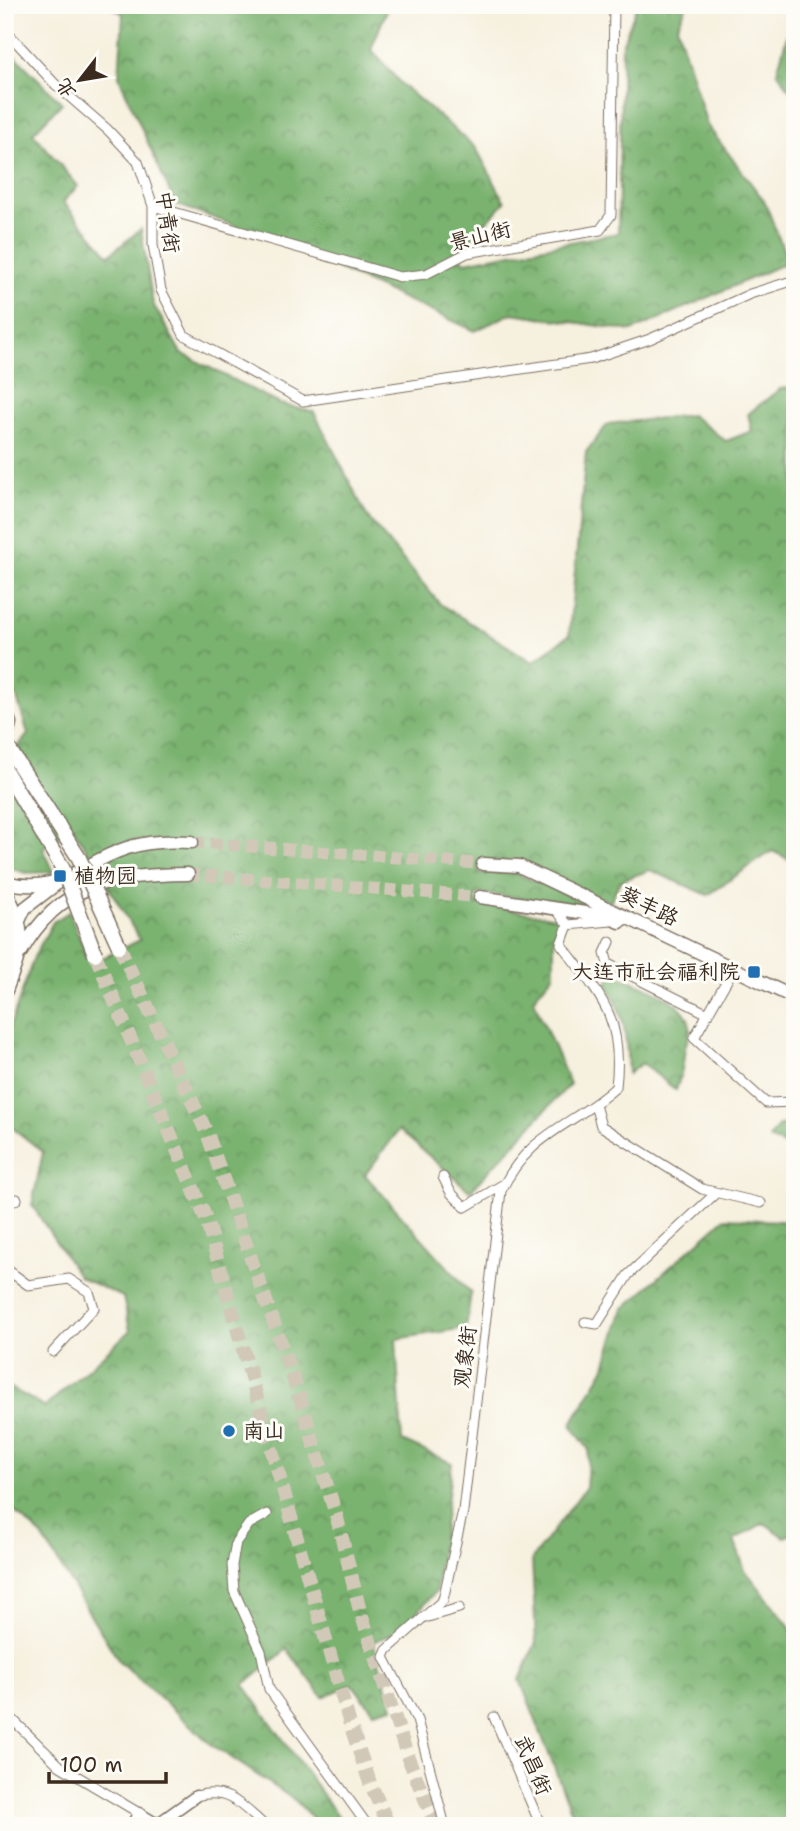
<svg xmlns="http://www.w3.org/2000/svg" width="800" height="1831" font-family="'Shantell Sans','LXGW WenKai TC',sans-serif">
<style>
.forest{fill:url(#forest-crowns);stroke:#5a6e47;stroke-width:2}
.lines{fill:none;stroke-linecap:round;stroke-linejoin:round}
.secondary-tunnel{stroke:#d1c8b8;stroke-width:12;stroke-dasharray:12 6;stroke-linecap:butt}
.primary-tunnel{stroke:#d1c8b8;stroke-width:14;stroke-dasharray:14 7;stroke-linecap:butt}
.minor-casing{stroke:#7c6f61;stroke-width:11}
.tertiary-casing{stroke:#7c6f61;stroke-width:13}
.secondary-casing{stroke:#7c6f61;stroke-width:15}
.minor{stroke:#fff;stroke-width:9}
.tertiary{stroke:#fff;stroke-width:10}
.secondary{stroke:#fff;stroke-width:12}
.primary-bridge-casing{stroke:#7c6f61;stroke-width:17;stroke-linecap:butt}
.primary-bridge{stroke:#fff;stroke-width:14}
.poi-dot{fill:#1f6fb2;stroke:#fdfcf7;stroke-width:2.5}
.labels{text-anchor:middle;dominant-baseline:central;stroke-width:6;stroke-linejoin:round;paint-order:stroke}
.street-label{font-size:21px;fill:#3b2a1e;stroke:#fdfcf7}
.poi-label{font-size:21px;fill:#3b2a1e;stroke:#fdfcf7;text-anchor:start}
</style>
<defs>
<pattern id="forest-crowns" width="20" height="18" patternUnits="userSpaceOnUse" patternTransform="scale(1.75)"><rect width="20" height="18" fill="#7ab270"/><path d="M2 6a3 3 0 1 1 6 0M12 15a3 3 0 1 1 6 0" fill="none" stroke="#65915b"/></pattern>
</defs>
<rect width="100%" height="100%" fill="#fdfcf7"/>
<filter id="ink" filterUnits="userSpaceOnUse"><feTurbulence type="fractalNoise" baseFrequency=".0143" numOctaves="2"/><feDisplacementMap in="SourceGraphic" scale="14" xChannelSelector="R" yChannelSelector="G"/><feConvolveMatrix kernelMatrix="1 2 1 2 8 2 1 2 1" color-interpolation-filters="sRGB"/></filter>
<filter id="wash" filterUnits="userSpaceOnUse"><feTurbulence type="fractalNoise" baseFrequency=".00686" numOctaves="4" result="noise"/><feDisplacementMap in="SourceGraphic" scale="28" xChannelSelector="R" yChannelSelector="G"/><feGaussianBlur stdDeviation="1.57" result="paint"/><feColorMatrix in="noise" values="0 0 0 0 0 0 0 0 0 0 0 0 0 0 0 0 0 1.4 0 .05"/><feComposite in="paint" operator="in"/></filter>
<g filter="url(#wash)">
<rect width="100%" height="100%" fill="#f6f0de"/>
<path class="forest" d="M108,5H389L371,49L401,84L476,148L505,202L457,253L465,262L618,233L622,45L637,5H687L677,26L707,125L765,202L788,262L632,331L512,313L475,331L269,238L175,204L119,77L123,14Z
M795,8V97L777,71Z
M5,46L62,103L33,133L78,186L63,202L109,255L141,229L153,304L181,353L280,404L314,412L368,518L440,604L533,662L569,635L586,452L608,424L691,415L726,441L752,431L748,414L780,389L795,387V862L772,851L708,895L650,870L620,881L610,902L522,863L480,860L479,873H515L582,901V905L477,893L475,903L557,918L559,930L554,934V974L533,999L570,1084L470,1191L399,1130L365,1175L471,1293L466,1328L396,1339L402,1441L452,1463L436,1591L402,1630L373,1642L393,1707L374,1712L352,1684L323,1697L287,1649L244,1685L345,1826H320L296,1801L211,1744L119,1661L42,1536L5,1503V1385L45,1407L130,1331L123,1297L79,1277L32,1205L43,1152L5,1122V1041L34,957L53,922L69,912L90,964L140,940L73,827L43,848L54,872L25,873L5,866V763L28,734L16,695L5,676Z
M614,973C637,985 688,998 690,1027C691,1035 686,1041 685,1048C683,1064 682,1074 676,1090L642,1063L628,1074C627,1040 625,1012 606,984Z
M795,1124V1150L769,1139L779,1125Z
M725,1218L795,1222V1532L785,1537L764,1523L734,1540L745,1570L795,1633V1826H595L572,1813L520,1680L536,1642L532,1559L586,1487L589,1450L571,1425L604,1369L623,1309Z"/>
</g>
<g filter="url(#ink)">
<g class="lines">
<path class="secondary-tunnel" d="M192,842L483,864
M188,874L480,897"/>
<path class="primary-tunnel" d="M119,946L207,1133L298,1392L337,1518L359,1607L407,1755L436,1826
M95,954L206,1219L349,1721L370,1783L389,1826"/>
<defs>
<path id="minor" d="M5,30L55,84L108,130L138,162L153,206V245L161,290L184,335L303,401L591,359L650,339L750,294L795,280
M153,206L400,277L426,274L467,253L600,230L611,215L614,5
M555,908L568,925L611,921
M610,942L605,953L608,964L708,1014
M730,975L694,1038L766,1103L795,1102
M595,1105L601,1126L702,1189L761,1203
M443,1177L451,1193L465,1207L504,1184
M5,1206L17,1199
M5,1268L28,1285L69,1279L89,1292L94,1308L53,1352
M585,1322L597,1324L628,1275L716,1193
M267,1514L249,1524L236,1542L232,1565L234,1591L261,1651L269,1689L368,1826
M428,1617L459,1608
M5,1712L60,1766L139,1813
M494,1717L541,1826
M196,1796C229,1787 242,1806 265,1826
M445,1826L417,1720L384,1657L387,1650L443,1600L463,1511L501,1191C529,1132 572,1127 616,1087C624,1017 601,997 561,944L568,925"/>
<path id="tertiary" d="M137,1826L134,1821L139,1813L157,1824L196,1796"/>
<path id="secondary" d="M5,709L10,723L5,743
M483,864L519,866L795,998
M5,882C60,896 80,863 127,848C149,841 169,841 192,842
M5,890C30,932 21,951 5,993
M480,897L605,916L620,922
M5,911L11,938L5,969
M11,938L25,908L55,885
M21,952C60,882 114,875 188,874"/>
</defs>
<use href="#minor" class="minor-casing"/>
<use href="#tertiary" class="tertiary-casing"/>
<use href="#secondary" class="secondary-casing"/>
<use href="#minor" class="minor"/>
<use href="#tertiary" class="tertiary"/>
<use href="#secondary" class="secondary"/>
<defs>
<path id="primary-bridge" d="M5,743L79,858L119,946
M5,770L62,867L95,954"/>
</defs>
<use href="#primary-bridge" class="primary-bridge-casing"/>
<use href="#primary-bridge" class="primary-bridge"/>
</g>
</g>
<g class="poi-dot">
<rect x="53" y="869" width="14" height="14" rx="3.5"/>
<rect x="747" y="965" width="14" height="14" rx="3.5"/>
<circle cx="229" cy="1431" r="7"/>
</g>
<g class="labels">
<g class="street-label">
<text transform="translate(168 222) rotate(82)">中青街</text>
<text transform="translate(480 236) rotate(-14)">景山街</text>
<text transform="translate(649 906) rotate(26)">葵丰路</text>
<text transform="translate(465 1357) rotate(-83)">观象街</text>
<text transform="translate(533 1765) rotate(67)">武昌街</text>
</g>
<g class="poi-label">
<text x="74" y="876">植物园</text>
<text x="740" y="972" text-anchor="end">大连市社会福利院</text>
<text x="243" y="1431">南山</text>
</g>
</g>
<rect width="800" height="1831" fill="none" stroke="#fdfcf7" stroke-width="28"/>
<g transform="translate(80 80) rotate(239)" stroke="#fdfcf7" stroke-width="5" paint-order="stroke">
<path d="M0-5L12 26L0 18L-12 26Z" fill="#3b2a1e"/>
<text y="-10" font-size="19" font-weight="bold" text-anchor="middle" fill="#3b2a1e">北</text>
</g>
<path d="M49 1772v10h117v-10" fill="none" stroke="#3b2a1e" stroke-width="3.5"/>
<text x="60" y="1772" font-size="21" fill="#3b2a1e" stroke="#fdfcf7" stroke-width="5" paint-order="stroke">100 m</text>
</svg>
